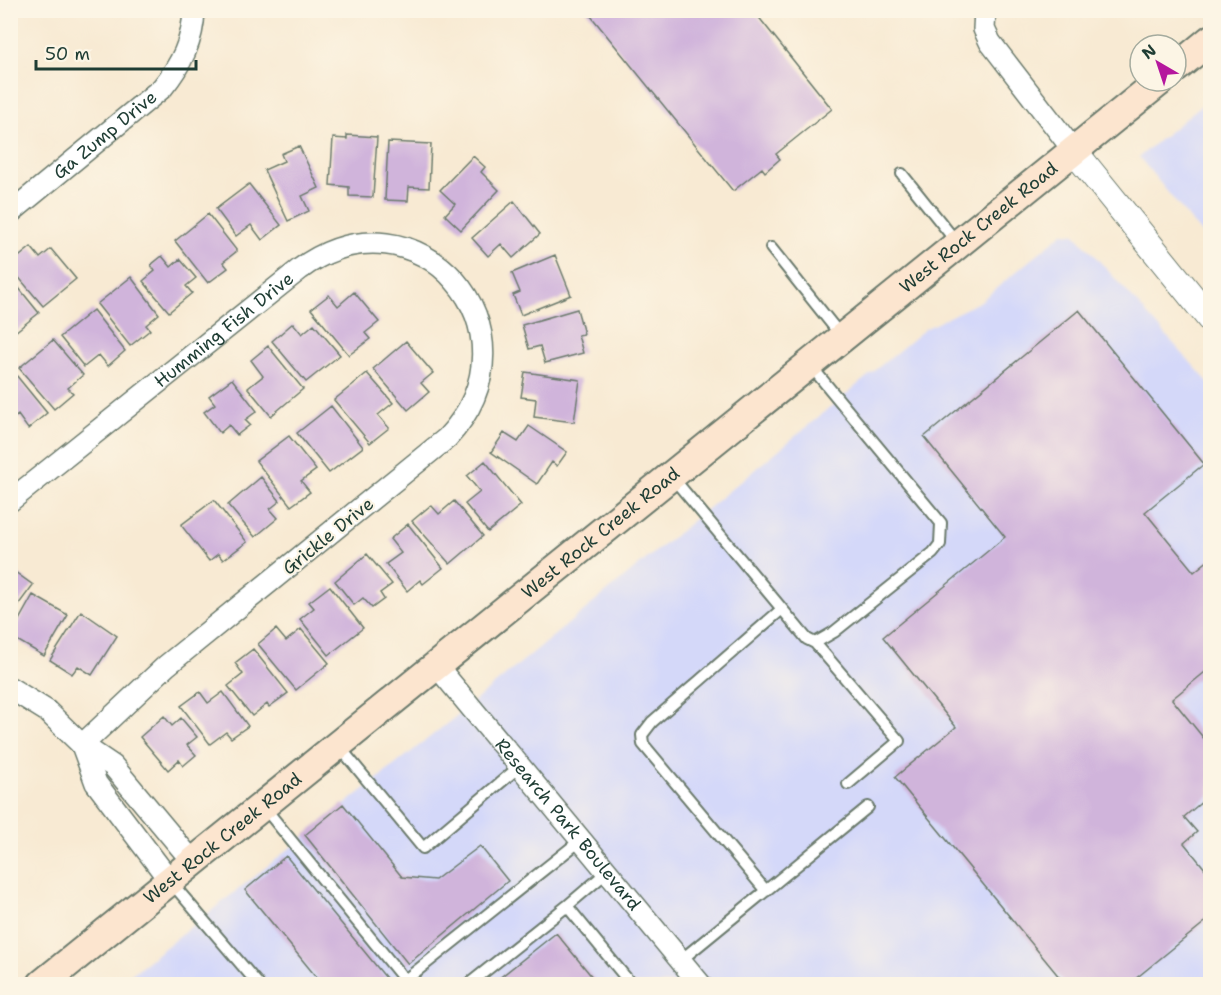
<svg xmlns="http://www.w3.org/2000/svg" width="1221" height="995" font-family="'Shantell Sans',sans-serif">
<style>
.built{fill:#d4d8f9}
.building{fill:#d0b4db}
.lines{fill:none;stroke-linecap:round;stroke-linejoin:round}
.service-casing{stroke:#6b7a6c;stroke-width:14}
.minor-casing{stroke:#6b7a6c;stroke-width:24}
.tertiary-casing{stroke:#6b7a6c;stroke-width:28}
.secondary-casing{stroke:#6b7a6c;stroke-width:32}
.service{stroke:#fff;stroke-width:10}
.minor{stroke:#fff;stroke-width:21}
.tertiary{stroke:#fff;stroke-width:26}
.secondary{stroke:#fce5cf;stroke-width:28}
.labels{text-anchor:middle;dominant-baseline:central;stroke-width:4.5;stroke-linejoin:round;paint-order:stroke}
.street-label{font-size:18px;fill:#1f3d34;stroke:#fcf5e5}
</style>
<rect width="100%" height="100%" fill="#fcf5e5"/>
<filter id="ink" filterUnits="userSpaceOnUse"><feTurbulence type="fractalNoise" baseFrequency=".0167" numOctaves="2"/><feDisplacementMap in="SourceGraphic" scale="12" xChannelSelector="R" yChannelSelector="G"/><feConvolveMatrix kernelMatrix="1 2 1 2 8 2 1 2 1" color-interpolation-filters="sRGB"/></filter>
<filter id="wash" filterUnits="userSpaceOnUse"><feTurbulence type="fractalNoise" baseFrequency=".008" numOctaves="4" result="noise"/><feDisplacementMap in="SourceGraphic" scale="24" xChannelSelector="R" yChannelSelector="G"/><feGaussianBlur stdDeviation="1.35" result="paint"/><feColorMatrix in="noise" values="0 0 0 0 0 0 0 0 0 0 0 0 0 0 0 0 0 1.4 0 .05"/><feComposite in="paint" operator="in"/></filter>
<g filter="url(#wash)">
<rect width="100%" height="100%" fill="#f8ead3"/>
<path class="built" d="M1210,98V244L1139,157Z
M1063,233L1075,234L1210,384V984H119L454,718L925,329L981,301Z"/>
<g id="blocks">
<path class="building" d="M586,10H753L832,109L776,154L780,159L765,172L762,168L733,191Z
M347,135L377,137L373,197L349,196V187L330,185L333,138L347,139Z
M388,142L431,144L429,188L409,187L408,201L385,200Z
M299,146L319,188L302,196L309,211L288,221L264,170L284,161L281,154Z
M473,156L485,167L481,172L499,190L461,230L445,215L455,204L440,190Z
M249,184L281,225L262,240L251,225L236,236L216,209Z
M514,201L540,234L513,258L501,244L488,256L472,238Z
M208,214L237,251L223,262L228,268L208,283L175,241Z
M31,247L40,258L51,249L76,279L43,306L10,267V264Z
M555,255L571,295L521,315L513,295L520,292L512,273Z
M162,256L171,267L180,259L196,278L186,286L192,293L169,312L143,281L155,271L151,265Z
M10,277L39,313L10,336Z
M131,277L159,314L146,325L150,330L130,346L97,304Z
M354,292L379,322L365,333L370,339L349,355L311,309L329,295L338,306Z
M577,309L584,334L578,335L583,353L545,363L540,346L529,349L522,325Z
M93,310L125,351L108,366L99,355L84,367L60,337Z
M1079,310L1204,464L1145,512L1194,572L1210,559V668L1172,699L1210,746V795L1184,817L1197,832L1184,843L1210,875V918L1129,984H1065L895,777L956,727L883,637L1005,537L924,437Z
M293,323L302,334L314,324L340,355L306,382L272,341Z
M53,340L83,375L68,388L73,393L54,409L19,368Z
M406,341L433,373L421,383L429,392L408,410L373,369Z
M268,346L303,389L271,416L248,388L263,376L251,360Z
M525,372L580,380L574,422L534,417L536,399L521,397Z
M367,373L393,403L378,415L389,428L370,443L334,400Z
M16,375L47,413L28,429L18,415L10,421V380Z
M232,379L257,411L245,420L250,425L237,435L229,425L220,433L204,412L215,404L209,396Z
M331,406L363,447L329,473L297,433Z
M529,426L567,452L557,466L552,462L537,484L491,452L504,433L518,442Z
M289,436L316,470L301,481L310,492L291,506L256,461Z
M485,461L521,505L488,532L465,504L480,492L467,476Z
M261,477L280,501L270,509L278,518L255,537L228,505Z
M214,500L247,542L223,560L218,554L209,561L181,525Z
M454,501L483,536L450,564L412,521L431,505L439,514Z
M408,524L443,568L423,584L420,580L407,591L386,564L401,553L390,539Z
M367,554L392,584L380,593L384,599L372,608L363,598L354,605L335,581Z
M10,563L14,565L11,569L33,585L10,616Z
M330,586L363,628L329,655L300,619L314,608L309,602Z
M33,595L68,615L44,656L10,636Z
M81,611L117,636L92,675L78,666L72,674L50,660Z
M276,629L286,641L301,629L329,663L296,690L258,644Z
M253,649L288,693L269,707L267,704L252,716L228,686L243,674L235,663Z
M200,692L208,703L223,692L248,726L231,738L226,732L210,744L181,706Z
M164,716L172,726L181,718L197,737L187,745L196,755L183,766L179,760L168,770L140,737Z
M343,804L402,877L435,880L480,846L508,881L408,964L305,835Z
M286,856L391,984H322L245,890Z
M556,933L598,984H492Z"/>
</g>
</g>
<g filter="url(#ink)">
<use href="#blocks" fill-opacity="0" stroke="#6b7a6c" stroke-width="1.5"/>
<g class="lines">
<defs>
<path id="service" d="M902,174L958,244
M771,248L842,337
M673,478L807,639L815,643L834,632L933,553L940,544L941,523L810,365
M815,643L899,741L848,784
M338,745L423,848L520,766
M263,806L408,984
M170,881L258,984
M766,891L643,744L642,735L652,722L782,609
M567,906L607,872
M681,960L868,807
M404,981L581,840
M469,984L567,906L631,984"/>
<g id="minor">
<path d="M985,10L984,29L990,42L1074,151"/>
<path id="s1" d="M10,213L162,88C181,65 193,41 194,10"/>
<path id="s2" d="M10,501L300,269C417,183 547,330 447,438L166,666L82,745"/>
<path id="s3" d="M436,665L700,984"/>
<path d="M10,688L47,711L82,745L113,766L193,862"/>
<path d="M82,745L96,783L170,881"/>
</g>
<path id="tertiary" d="M1074,151L1210,319"/>
<g id="secondary">
<path d="M1176,68L1210,40"/>
<path id="s4" d="M42,984L1160,81"/>
</g>
</defs>
<use href="#service" class="service-casing"/>
<use href="#minor" class="minor-casing"/>
<use href="#tertiary" class="tertiary-casing"/>
<use href="#secondary" class="secondary-casing"/>
<use href="#service" class="service"/>
<use href="#minor" class="minor"/>
<use href="#tertiary" class="tertiary"/>
<use href="#secondary" class="secondary"/>
</g>
</g>
<g class="labels">
<g class="street-label">
<text stroke="none"><textPath href="#s1" startOffset="123">Ga Zump Drive</textPath></text>
<text stroke="none"><textPath href="#s4" startOffset="1204">West Rock Creek Road</textPath></text>
<text stroke="none"><textPath href="#s2" startOffset="274">Humming Fish Drive</textPath></text>
<text stroke="none"><textPath href="#s4" startOffset="718">West Rock Creek Road</textPath></text>
<text transform="translate(328 536) rotate(-39)">Grickle Drive</text>
<text stroke="none"><textPath href="#s3" startOffset="207">Research Park Boulevard</textPath></text>
<text stroke="none"><textPath href="#s4" startOffset="232">West Rock Creek Road</textPath></text>
</g>
</g>
<rect width="1221" height="995" fill="none" stroke="#fcf5e5" stroke-width="36"/>
<g transform="translate(1158 63) rotate(321)"><circle r="28" fill="#fcf5e5" stroke="#a4ab9e" stroke-width="1.5"/>
<path d="M0-4.5L10 22L0 15L-10 22Z" fill="#b5179e"/>
<text y="-9" font-size="16" font-weight="bold" text-anchor="middle" fill="#1f3d34">N</text>
</g>
<path d="M36 60v9h160v-9" fill="none" stroke="#1f3d34" stroke-width="3"/>
<text x="45" y="60" font-size="18" fill="#1f3d34" stroke="#fcf5e5" stroke-width="4.5" paint-order="stroke">50 m</text>
</svg>
